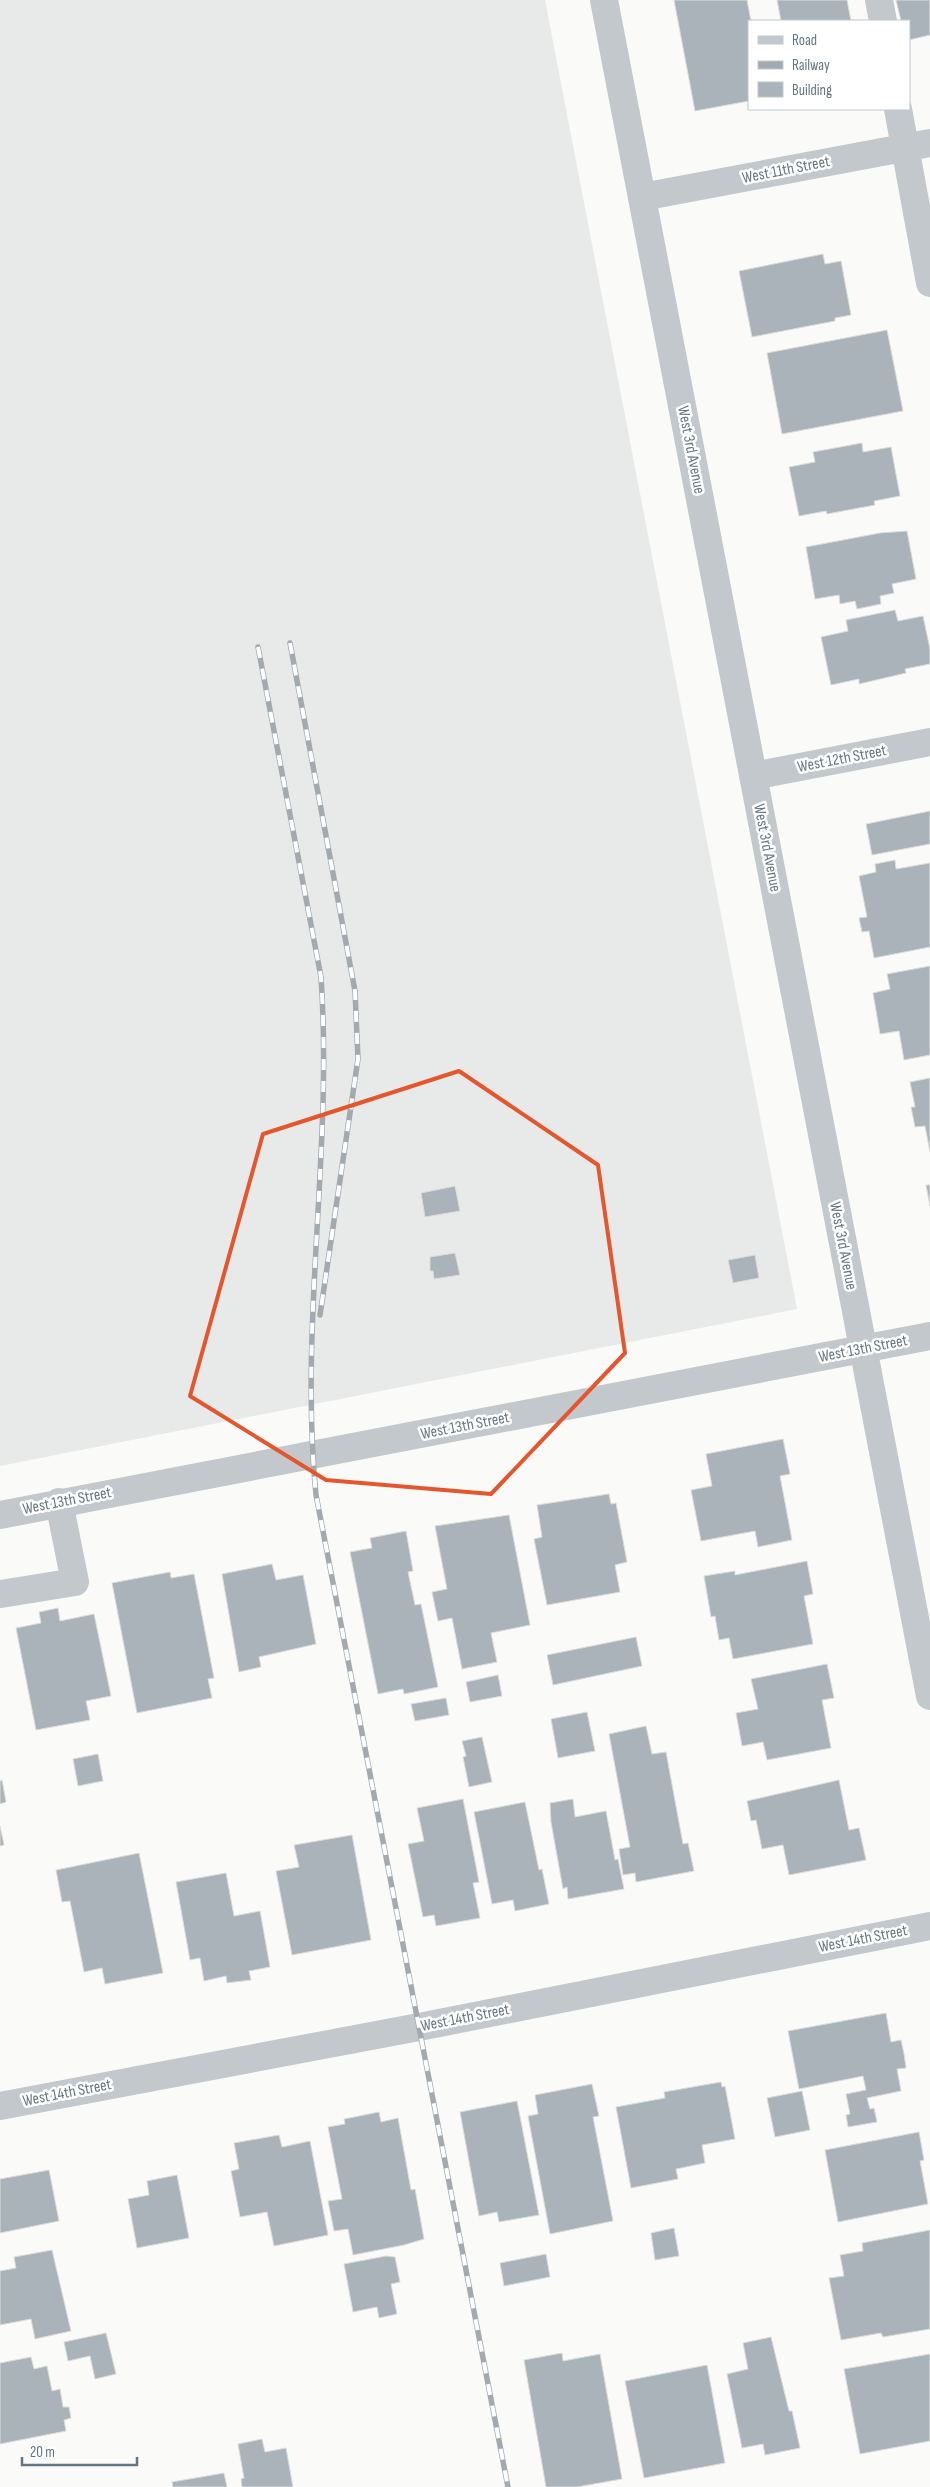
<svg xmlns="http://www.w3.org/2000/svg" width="930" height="2487" font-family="'Sofia Sans Condensed',sans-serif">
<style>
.built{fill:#e8e9e9}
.building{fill:#aab3b9;stroke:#dcdcda}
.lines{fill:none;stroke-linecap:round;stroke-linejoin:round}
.minor{stroke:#c3c8cc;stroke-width:28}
.rail-casing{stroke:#a2aab0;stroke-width:5.5}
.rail{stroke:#fff;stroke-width:4;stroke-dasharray:11;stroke-linecap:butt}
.marked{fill:none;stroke:#e4572e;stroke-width:4;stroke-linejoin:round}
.labels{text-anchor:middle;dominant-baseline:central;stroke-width:5;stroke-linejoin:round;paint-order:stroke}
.street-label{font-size:16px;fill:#657683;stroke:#fff}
</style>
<rect width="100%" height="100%" fill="#fafaf8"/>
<path class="built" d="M0,0H545L797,1309L0,1466Z"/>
<path class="building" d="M674,0H747L751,21H749V101L695,111Z
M777,0H847L851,21H781Z
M896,0H930V35L909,40V21H901Z
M823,254L825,264L841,261L851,315L835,318V321L752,337L739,271Z
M887,330L903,411L782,434L767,353Z
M862,443L863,452L891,447L900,496L874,501L875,505L827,514L826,511L799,516L789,467L815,462L813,452Z
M907,531L916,579L892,584L894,593L880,596L881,604L857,609L855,601L840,604L839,595L815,599L806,547L880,533Z
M895,610L898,621L923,616L930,649V664L905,669L906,673L859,684V679L831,685L821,637L848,631L846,620Z
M930,811V844L872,855L866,824Z
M895,860L896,869L930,863V947L874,958L869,931L862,932L859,918L867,917L859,876L876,872L875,864Z
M930,966V1055L904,1060L899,1031L880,1034L873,993L890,989L887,974Z
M930,1078V1152L925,1126L915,1127L911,1107H915L910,1082Z
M926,1185H930V1206Z
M455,1186L460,1211L425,1217L421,1193Z
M455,1253L460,1275L434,1279L433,1271H430V1257Z
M755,1255L759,1278L733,1283L728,1260Z
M783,1439L790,1474L780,1476L792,1540L758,1547L755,1531L701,1541L691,1490L712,1486L706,1454Z
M609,1494L611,1504L616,1503L627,1562L615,1565L620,1592L547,1605L534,1539L542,1537L537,1505Z
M509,1515L530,1625L491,1633L497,1662L462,1669L452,1618L438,1621L432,1592L447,1589L435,1526Z
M406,1531L413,1571L408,1572L415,1605L421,1604L438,1687L404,1694L403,1689L378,1694L350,1552L372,1548L370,1538Z
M807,1561L813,1594L804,1596L813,1644L733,1659L729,1638L719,1640L715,1616L711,1617L704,1576L735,1571V1575Z
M272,1564L276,1580L303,1575L316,1644L259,1657L261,1667L239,1672L222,1574Z
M170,1572L171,1578L194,1574L214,1678L208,1679L212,1698L137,1713L112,1583Z
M58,1608L60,1621L94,1614L111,1696L86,1701L90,1720L36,1730L16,1628L41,1623L39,1612Z
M636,1637L642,1666L553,1685L547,1655Z
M827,1664L834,1698L822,1700L831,1748L767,1760L763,1742L742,1746L736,1713L758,1709L751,1679Z
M498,1675L502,1696L470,1702L466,1682Z
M446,1698L449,1715L415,1721L411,1704Z
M587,1712L595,1751L558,1758L551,1719Z
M646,1726L652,1754L666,1752L683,1844L688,1843L694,1871L636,1882L635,1873L623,1875L619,1849L630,1847L609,1734Z
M482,1737L492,1782L469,1787L463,1757L466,1756L462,1741Z
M98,1754L103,1781L78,1786L73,1759Z
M2,1780L6,1802L0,1804V1781Z
M839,1780L849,1830L859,1828L866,1860L789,1875L783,1845L762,1849L756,1820L751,1821L747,1801Z
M463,1799L479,1882L473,1883L480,1918L436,1926L434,1915L423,1917L408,1844L424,1841L417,1808Z
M573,1799L575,1817L606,1811L615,1860L618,1859L624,1889L568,1899L567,1887L563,1889L551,1822L550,1803Z
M525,1802L539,1870L542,1869L549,1904L515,1911L513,1900L492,1904L474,1812Z
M0,1826L4,1845L0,1846Z
M352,1835L371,1940L292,1955L276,1871L299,1867L294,1845Z
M139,1853L163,1973L105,1984L102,1968L84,1972L70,1901L62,1902L56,1870Z
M226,1873L234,1916L260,1911L270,1967L249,1971L251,1980L227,1983L226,1976L204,1981L200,1958L190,1960L176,1882Z
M886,2013L891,2042L901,2040L904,2054L906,2068L897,2069L901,2091L867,2098L870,2109L874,2108L877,2122L848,2127L846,2115L850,2114L846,2094L866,2090L863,2076L799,2089L788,2031Z
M721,2082L722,2087L725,2086L735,2139L702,2145L705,2163L676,2169L678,2179L631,2188L616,2107L665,2098L664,2092Z
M592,2084L599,2116L593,2117L613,2221L550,2234L528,2116L538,2114L535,2095Z
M802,2091L810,2130L775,2137L767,2098Z
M517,2101L539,2215L499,2222L497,2212L479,2216L460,2112Z
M379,2112L381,2122L398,2118L411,2190L415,2189L424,2239L404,2245L353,2255L348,2229L334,2231L328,2201L342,2199L328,2127L345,2124L344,2119Z
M919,2132L924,2160L920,2161L928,2204L838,2222L825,2150Z
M279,2135L282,2147L310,2141L328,2235L274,2246L267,2212L240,2217L231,2171L239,2169L234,2143Z
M49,2170L59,2221L0,2233V2179Z
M177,2175L189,2238L137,2248L128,2199L149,2195L147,2181Z
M674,2228L679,2256L655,2260L651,2233Z
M930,2230V2329L883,2337L881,2333L841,2340L829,2278L844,2276L840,2255L863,2251L862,2243Z
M52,2250L71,2331L35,2339L31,2319L0,2325V2271L16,2268L14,2257Z
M546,2254L550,2277L504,2286L500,2263Z
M386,2256L395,2257L400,2282L391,2284L397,2314L379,2318L377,2307L353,2312L344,2264Z
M106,2333L116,2374L95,2379L90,2356L68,2361L64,2342Z
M771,2337L789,2411H792L800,2448L765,2455L763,2444L742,2448L727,2374L748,2369L743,2343Z
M562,2353L563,2361L600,2354L622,2479L577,2487H546L524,2360Z
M930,2354V2441L860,2454L844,2369Z
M31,2357L34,2369L47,2366L52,2391L60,2389L63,2407H69L71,2418L64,2420L66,2431L0,2444V2363Z
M707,2365L725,2463L644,2478L625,2381Z
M262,2439L265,2452L286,2448L293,2487H242L241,2479L244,2478L238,2444Z
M224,2473L227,2487H173L172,2482Z"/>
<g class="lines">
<path class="minor" d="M604,0L930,1696
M879,0L883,21
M898,109L930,283
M642,197L930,143
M753,776L930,742
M0,1515L930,1336
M1,1594L75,1582L59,1502
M0,2106L419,2027L930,1926"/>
<defs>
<path id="rail" d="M290,643L355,991L358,1059L320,1315
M258,647L321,977C333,1150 299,1323 316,1495L508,2487"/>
</defs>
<use href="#rail" class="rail-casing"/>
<use href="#rail" class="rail"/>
</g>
<path class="marked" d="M459,1071L598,1165L625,1353L491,1494L326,1480L190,1396L263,1134Z"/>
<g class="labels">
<g class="street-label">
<text transform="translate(786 170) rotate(-11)">West 11th Street</text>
<text transform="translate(691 450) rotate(79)">West 3rd Avenue</text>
<text transform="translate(842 759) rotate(-11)">West 12th Street</text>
<text transform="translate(767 848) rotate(79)">West 3rd Avenue</text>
<text transform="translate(843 1246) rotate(79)">West 3rd Avenue</text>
<text transform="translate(863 1349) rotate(-11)">West 13th Street</text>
<text transform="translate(465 1426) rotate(-11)">West 13th Street</text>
<text transform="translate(67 1501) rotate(-11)">West 13th Street</text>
<text transform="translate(863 1939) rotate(-11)">West 14th Street</text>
<text transform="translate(465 2018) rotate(-11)">West 14th Street</text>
<text transform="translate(67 2093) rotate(-11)">West 14th Street</text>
</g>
</g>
<rect x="748" y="20" width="162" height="90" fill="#ffffff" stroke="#c1c8cd"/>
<rect x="758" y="36" width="25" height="8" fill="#c3c8cc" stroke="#c1c8cd"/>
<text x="792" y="45" font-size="15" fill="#657683">Road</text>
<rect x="758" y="61" width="25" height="8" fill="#a2aab0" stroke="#c1c8cd"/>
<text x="792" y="70" font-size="15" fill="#657683">Railway</text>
<rect x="758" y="82" width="25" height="15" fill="#aab3b9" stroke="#c1c8cd"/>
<text x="792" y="95" font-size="15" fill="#657683">Building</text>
<path d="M22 2457v8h115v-8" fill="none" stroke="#657683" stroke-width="2.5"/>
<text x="30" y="2457" font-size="15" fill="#657683" stroke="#ffffff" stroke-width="4" paint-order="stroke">20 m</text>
</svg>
